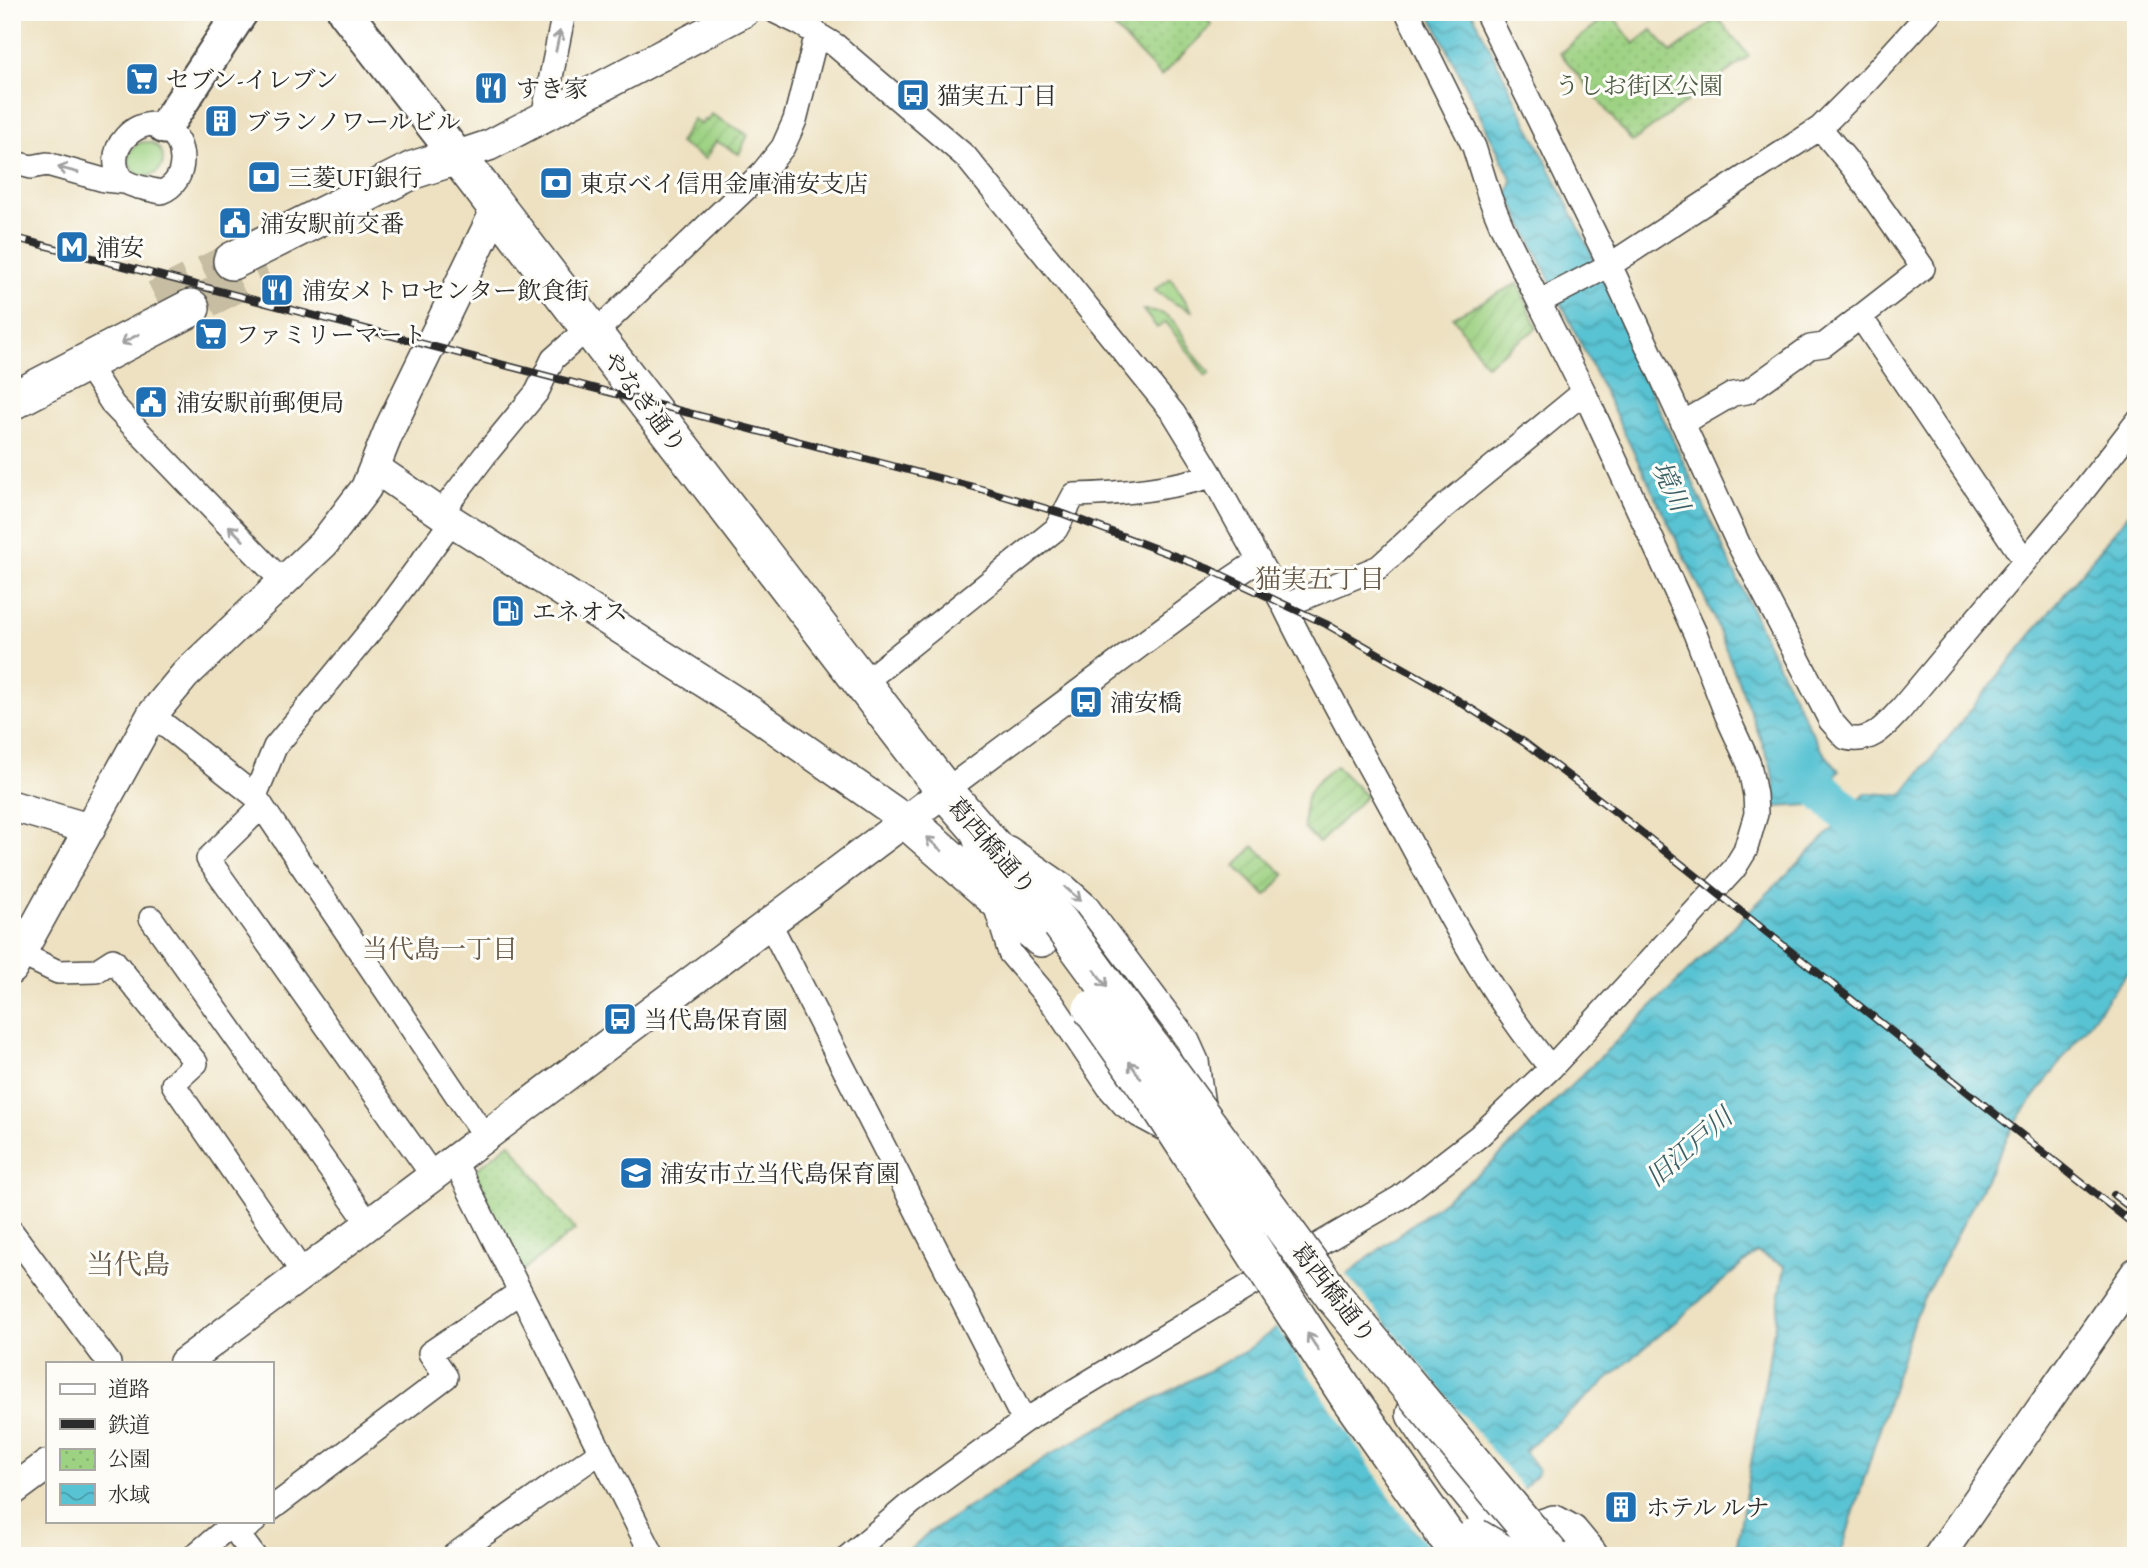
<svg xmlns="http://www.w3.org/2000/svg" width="2148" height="1568" font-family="'EB Garamond','Noto Serif JP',serif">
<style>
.grass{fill:#9ed283;stroke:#647e57;stroke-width:2}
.park{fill:url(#park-dots);stroke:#647e57;stroke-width:2}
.garden{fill:url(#garden-furrows);stroke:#647e57;stroke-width:2}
.water{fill:url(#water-waves);stroke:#42777f;stroke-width:2}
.pier{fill:#ede1c1}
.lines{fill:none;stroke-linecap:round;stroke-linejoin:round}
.river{stroke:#58c3d3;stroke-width:40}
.primary-tunnel{stroke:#c6bda3;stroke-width:37;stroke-dasharray:37 18;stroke-linecap:butt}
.minor-casing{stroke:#484642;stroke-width:26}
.tertiary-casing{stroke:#484642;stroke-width:33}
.secondary-casing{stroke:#484642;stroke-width:37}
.primary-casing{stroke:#484642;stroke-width:40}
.minor{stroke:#fff;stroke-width:23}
.tertiary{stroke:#fff;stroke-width:30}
.secondary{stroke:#fff;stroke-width:33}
.primary{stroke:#fff;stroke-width:37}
.rail-casing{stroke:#2b2b2b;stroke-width:8}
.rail{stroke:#fdfcf7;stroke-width:5;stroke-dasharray:16;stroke-linecap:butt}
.primary-bridge-casing{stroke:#484642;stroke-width:40;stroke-linecap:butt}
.primary-bridge{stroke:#fff;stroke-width:37}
.oneway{stroke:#a0a0a0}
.labels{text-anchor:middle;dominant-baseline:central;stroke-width:6;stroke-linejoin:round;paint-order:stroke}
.poi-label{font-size:24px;fill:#2b2b2b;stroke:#fdfcf7;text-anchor:start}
.park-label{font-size:24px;fill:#4e5d45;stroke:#fdfcf7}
.street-label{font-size:24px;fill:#2b2b2b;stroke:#fdfcf7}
.water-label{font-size:26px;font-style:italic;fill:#3b6066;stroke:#fdfcf7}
.neighbourhood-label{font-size:26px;fill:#655848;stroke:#fdfcf7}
.quarter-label{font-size:28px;fill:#655848;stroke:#fdfcf7}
</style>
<defs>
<pattern id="park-dots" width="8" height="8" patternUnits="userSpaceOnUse" patternTransform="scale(1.75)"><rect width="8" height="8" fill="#9ed283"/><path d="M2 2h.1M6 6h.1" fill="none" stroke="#88b471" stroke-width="1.8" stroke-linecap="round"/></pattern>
<pattern id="garden-furrows" width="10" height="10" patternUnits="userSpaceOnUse" patternTransform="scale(1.75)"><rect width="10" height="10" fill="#9ed283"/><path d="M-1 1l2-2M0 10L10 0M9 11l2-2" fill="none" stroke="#88b471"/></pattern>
<pattern id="water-waves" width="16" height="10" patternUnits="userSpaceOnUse" patternTransform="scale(1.75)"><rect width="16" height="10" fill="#58c3d3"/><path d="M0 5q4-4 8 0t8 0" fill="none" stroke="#499fab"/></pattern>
</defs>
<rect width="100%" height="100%" fill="#fdfcf7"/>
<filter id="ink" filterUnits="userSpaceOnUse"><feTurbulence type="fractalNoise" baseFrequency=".0143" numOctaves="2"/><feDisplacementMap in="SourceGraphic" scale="14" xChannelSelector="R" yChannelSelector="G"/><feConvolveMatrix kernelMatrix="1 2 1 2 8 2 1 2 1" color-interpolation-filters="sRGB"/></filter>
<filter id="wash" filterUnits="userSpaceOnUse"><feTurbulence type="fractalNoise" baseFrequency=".00686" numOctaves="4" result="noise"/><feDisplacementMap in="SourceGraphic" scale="28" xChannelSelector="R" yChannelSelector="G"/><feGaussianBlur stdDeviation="1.57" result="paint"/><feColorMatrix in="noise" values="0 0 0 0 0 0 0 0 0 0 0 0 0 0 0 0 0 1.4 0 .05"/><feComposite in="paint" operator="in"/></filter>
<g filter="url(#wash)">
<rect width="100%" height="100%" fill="#ede1c1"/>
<path class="grass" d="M129 159a17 17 0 1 1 34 0a17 17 0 1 1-34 0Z
M1171,278L1192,311L1174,303L1154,290Z
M1143,310C1179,311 1178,332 1195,355C1199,361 1205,367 1210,372L1206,376L1166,322L1157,328Z"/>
<path class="park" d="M1122,12H1200L1212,25L1161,76L1110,23Z
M1611,13L1634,44L1652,30L1671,53L1718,18L1749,56L1632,142L1560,53Z
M510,1143L575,1230L521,1272L474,1171Z"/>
<path class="garden" d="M711,114L748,135L739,154L716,141L705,159L679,143L693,119L701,125L704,120L707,121Z
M1518,283L1537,328L1486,365L1453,317Z
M1336,766L1366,796L1319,843L1304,828C1304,793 1308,787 1336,766Z
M1254,846L1285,875L1266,896L1235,866Z"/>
<path class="water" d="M1429,12H1472L1588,246L1627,330L1634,355L1769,647L1820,748L1839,771L1811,805L1775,807V785L1771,766L1712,613L1508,194L1512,180Z
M2136,505V963L2120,982L2015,1123L1915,1316L1840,1556H1735L1785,1266L1757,1252L1524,1451L1539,1471L1466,1556H903L928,1533L1059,1449L1246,1351L1489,1166L1833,829L1866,793L1902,795Z"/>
<path class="pier" d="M1344,1272L1526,1492L1470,1556H1435L1400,1511L1275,1324Z"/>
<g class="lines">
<path class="river" d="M1792,747L1808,777L1888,853"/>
</g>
</g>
<g filter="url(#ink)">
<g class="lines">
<path class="primary-tunnel" d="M156,299L232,261
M207,299L266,269"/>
<defs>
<path id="minor" d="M776,12L799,23L835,45L966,157L1174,414L1212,476L1284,606L1379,567L1444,507L1584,392
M1407,12L1474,147L1490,198L1502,227L1539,302
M1486,12L1610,265L1738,543L1830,720L1846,738C1872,744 1885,726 1901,709L2076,500L2136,423
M543,117L564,12
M153,124C156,125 160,125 164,127C188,140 189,182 161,192C150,189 131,187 123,180C118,176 117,171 116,165C113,144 132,125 153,124Z
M12,162L31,167L47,164L104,180L124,182
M1860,316L2025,561
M594,334L763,172L783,147L795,120L817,33
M86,363L113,405L283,582
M1683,423L1733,394L1747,392L1810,347L1824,345L1923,268L1854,169L1820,128
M441,513L485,455L537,392L553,359L589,327
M1284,606C1320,680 1361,751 1400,823C1445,907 1489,995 1551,1068
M862,684L1056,529L1074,495C1122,494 1167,489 1212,476
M152,715L255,796L485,1137
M945,791L1216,589L1259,560
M255,796L275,747L376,624L452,521
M262,806L208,859L433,1176
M972,831L1010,953L1053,1004L1110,1089L1124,1105L1138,1115L1173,1134
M1009,848L1066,887L1086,905L1188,1041L1197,1061L1204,1113
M151,918L369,1224
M769,922L1024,1421
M21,954L58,972L96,971L113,960L196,1063L173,1084L303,1273
M454,1160L653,1556
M12,1232L109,1363
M271,1509L446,1377L430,1353L520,1292
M228,1521L254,1556
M238,1534L255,1521
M194,1556L231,1525
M453,1556L600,1452
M849,1556L911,1503L1024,1421L1275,1270L1399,1198L1479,1136L1551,1068L1734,869L1745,851L1756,814L1755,795L1749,764L1727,716L1695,633L1584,392L1539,302L1610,265L1820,128L1868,80L1930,12"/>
<path id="tertiary" d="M457,156L490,145L744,12
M375,468L452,521L753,713L906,820
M12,806L90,829
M12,969L152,715L185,675L324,543L366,488L391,426L497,208
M184,1363L945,791
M12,1491L47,1465
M1939,1556L2136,1273"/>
<path id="secondary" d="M345,12L457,156
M165,127L241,12"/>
<path id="primary" d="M457,156L945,791L1061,924
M232,261L413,170L457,156
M12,401L191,308
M906,820L1041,938
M1350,1399L1444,1533L1463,1556
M1415,1414L1458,1477L1493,1520
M1509,1551L1539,1529L1554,1524L1570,1533L1589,1556"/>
</defs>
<use href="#minor" class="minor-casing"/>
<use href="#tertiary" class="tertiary-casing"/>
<use href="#secondary" class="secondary-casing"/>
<use href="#primary" class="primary-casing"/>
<use href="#minor" class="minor"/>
<use href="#tertiary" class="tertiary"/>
<use href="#secondary" class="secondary"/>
<use href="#primary" class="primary"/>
<defs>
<path id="rail" d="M12,237L981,489L1064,514L1209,569L1326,624L1435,686L1525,743L1617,813L2136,1226
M2114,1195L2136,1212"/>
</defs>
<use href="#rail" class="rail-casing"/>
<use href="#rail" class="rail"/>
<defs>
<path id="primary-bridge" d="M1061,924L1335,1298L1551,1556
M1092,1009L1152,1094L1350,1399
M1475,1537L1507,1556"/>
</defs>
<use href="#primary-bridge" class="primary-bridge-casing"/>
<use href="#primary-bridge" class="primary-bridge"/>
</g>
<defs><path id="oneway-shaft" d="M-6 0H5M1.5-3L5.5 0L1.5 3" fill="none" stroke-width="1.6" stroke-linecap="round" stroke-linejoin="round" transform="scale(1.75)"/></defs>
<g class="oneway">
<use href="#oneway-shaft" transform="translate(558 41) rotate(-78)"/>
<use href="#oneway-shaft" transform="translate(68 170) rotate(-165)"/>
<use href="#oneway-shaft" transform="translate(130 339) rotate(152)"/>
<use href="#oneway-shaft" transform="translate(236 533) rotate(-134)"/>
<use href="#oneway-shaft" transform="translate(934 844) rotate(-139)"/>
<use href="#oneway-shaft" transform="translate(1073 894) rotate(41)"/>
<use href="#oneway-shaft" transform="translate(1101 979) rotate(54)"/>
<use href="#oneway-shaft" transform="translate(1135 1070) rotate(-125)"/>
<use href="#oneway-shaft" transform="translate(1313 1342) rotate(-123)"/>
</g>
</g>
<defs>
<symbol id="supermarket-square" viewBox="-11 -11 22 22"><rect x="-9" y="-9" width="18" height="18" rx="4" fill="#1f6fb2" stroke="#fdfcf7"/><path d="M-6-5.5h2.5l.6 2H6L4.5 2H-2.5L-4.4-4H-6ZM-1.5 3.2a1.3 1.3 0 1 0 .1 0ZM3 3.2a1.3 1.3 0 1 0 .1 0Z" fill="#fff"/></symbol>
<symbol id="restaurant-square" viewBox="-11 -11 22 22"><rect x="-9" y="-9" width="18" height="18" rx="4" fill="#1f6fb2" stroke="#fdfcf7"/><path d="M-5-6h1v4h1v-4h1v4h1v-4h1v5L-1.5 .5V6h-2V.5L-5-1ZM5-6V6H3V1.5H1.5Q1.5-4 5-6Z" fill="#fff"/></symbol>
<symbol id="bus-square" viewBox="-11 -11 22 22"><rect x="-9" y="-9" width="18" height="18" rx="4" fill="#1f6fb2" stroke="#fdfcf7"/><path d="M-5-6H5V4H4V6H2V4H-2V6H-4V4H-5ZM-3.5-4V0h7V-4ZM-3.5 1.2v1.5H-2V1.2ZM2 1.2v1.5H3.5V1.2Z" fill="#fff"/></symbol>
<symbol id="building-square" viewBox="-11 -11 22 22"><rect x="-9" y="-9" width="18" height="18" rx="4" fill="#1f6fb2" stroke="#fdfcf7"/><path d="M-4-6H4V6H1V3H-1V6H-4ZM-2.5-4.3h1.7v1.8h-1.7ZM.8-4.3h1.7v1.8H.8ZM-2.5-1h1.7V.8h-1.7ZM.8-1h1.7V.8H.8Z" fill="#fff"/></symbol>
<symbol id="bank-square" viewBox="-11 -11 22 22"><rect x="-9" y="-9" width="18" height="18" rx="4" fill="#1f6fb2" stroke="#fdfcf7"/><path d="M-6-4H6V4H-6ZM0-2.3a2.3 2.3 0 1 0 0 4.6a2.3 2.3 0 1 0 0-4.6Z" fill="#fff"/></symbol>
<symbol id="civic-square" viewBox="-11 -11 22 22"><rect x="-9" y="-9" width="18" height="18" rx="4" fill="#1f6fb2" stroke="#fdfcf7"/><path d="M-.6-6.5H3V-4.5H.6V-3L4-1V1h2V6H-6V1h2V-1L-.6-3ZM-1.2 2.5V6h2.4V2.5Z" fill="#fff"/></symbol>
<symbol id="metro-square" viewBox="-11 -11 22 22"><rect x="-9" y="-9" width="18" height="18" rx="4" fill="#1f6fb2" stroke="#fdfcf7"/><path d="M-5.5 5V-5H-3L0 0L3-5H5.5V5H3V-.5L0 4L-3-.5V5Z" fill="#fff"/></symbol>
<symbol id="fuel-square" viewBox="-11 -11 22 22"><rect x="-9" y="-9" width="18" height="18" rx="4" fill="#1f6fb2" stroke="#fdfcf7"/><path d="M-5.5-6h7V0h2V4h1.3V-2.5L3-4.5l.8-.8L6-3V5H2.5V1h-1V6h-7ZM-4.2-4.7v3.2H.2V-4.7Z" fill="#fff"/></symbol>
<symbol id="school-square" viewBox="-11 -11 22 22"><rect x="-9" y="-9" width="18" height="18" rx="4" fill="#1f6fb2" stroke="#fdfcf7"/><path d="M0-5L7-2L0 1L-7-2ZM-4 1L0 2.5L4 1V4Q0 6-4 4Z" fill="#fff"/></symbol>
</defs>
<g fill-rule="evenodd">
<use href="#supermarket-square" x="123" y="60" width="38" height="38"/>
<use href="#restaurant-square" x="472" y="69" width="38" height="38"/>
<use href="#bus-square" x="894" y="76" width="38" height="38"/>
<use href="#building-square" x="202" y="102" width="38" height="38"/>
<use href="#bank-square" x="245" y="158" width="38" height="38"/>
<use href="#bank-square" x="537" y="164" width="38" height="38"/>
<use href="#civic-square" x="216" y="204" width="38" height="38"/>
<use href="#metro-square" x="53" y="228" width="38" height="38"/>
<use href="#restaurant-square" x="258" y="271" width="38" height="38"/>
<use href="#supermarket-square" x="192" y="315" width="38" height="38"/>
<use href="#civic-square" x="132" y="383" width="38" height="38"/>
<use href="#fuel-square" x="489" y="592" width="38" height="38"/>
<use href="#bus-square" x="1067" y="683" width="38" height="38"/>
<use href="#bus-square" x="601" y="1000" width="38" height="38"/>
<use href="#school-square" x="617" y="1154" width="38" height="38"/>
<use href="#building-square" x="1602" y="1488" width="38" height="38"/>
</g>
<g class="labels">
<g class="poi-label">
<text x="166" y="79">セブン-イレブン</text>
<text x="516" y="88">すき家</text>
<text x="937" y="95">猫実五丁目</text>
<text x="246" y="121">ブランノワールビル</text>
<text x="288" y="177">三菱UFJ銀行</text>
<text x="580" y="183">東京ベイ信用金庫浦安支店</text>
<text x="260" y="223">浦安駅前交番</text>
<text x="96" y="247">浦安</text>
<text x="302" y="290">浦安メトロセンター飲食街</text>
<text x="235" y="334">ファミリーマート</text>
<text x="176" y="402">浦安駅前郵便局</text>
<text x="532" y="611">エネオス</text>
<text x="1110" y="702">浦安橋</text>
<text x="644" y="1019">当代島保育園</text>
<text x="660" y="1173">浦安市立当代島保育園</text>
<text x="1646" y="1507">ホテル ルナ</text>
</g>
<g class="park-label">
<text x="1639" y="85">うしお街区公園</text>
</g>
<g class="street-label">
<text transform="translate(645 402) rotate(53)">やなぎ通り</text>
<text transform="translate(992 846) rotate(49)">葛西橋通り</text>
<text transform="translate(1334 1293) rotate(52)">葛西橋通り</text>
</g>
<g class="water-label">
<text transform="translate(1671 486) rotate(65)">境川</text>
<text transform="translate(1689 1147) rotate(-41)">旧江戸川</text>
</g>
<g class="neighbourhood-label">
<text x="1320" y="579">猫実五丁目</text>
<text x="440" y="949">当代島一丁目</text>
</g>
<g class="quarter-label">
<text x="128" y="1264">当代島</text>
</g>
</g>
<rect width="2148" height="1568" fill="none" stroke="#fdfcf7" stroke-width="42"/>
<rect x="46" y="1362" width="228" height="161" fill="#fdfcf7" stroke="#a9a8a5" stroke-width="2"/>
<rect x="60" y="1384" width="35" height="10" fill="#ffffff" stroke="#a9a8a5" stroke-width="2"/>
<text x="108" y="1396" font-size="21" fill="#2b2b2b">道路</text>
<rect x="60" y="1419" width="35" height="10" fill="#2b2b2b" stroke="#a9a8a5" stroke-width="2"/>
<text x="108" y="1432" font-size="21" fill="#2b2b2b">鉄道</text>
<rect x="60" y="1449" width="35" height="21" fill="url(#park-dots)" stroke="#a9a8a5" stroke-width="2"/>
<text x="108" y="1466" font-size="21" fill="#2b2b2b">公園</text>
<rect x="60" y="1484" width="35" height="21" fill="url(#water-waves)" stroke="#a9a8a5" stroke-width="2"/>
<text x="108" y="1502" font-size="21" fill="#2b2b2b">水域</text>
</svg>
